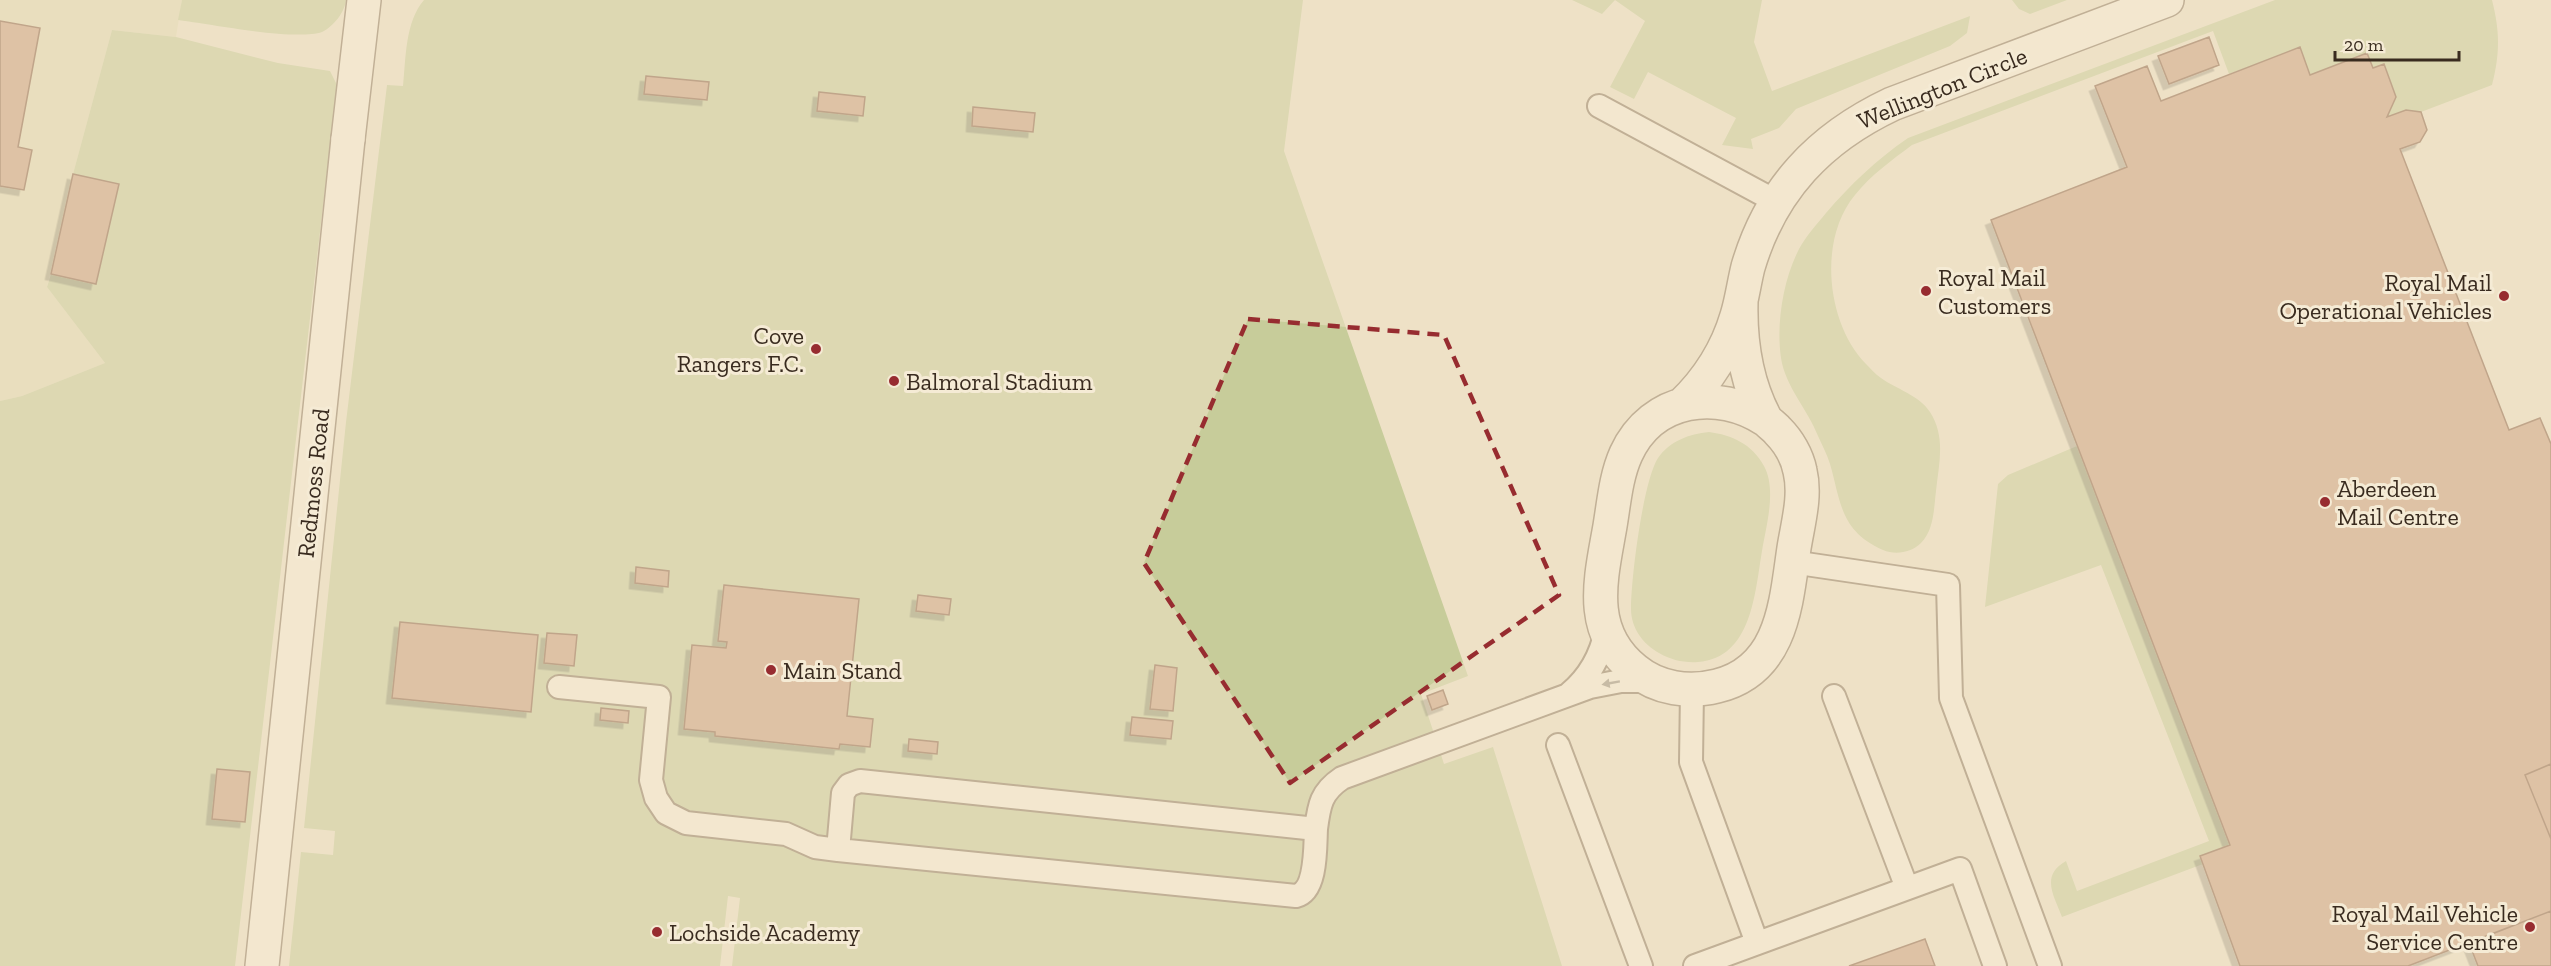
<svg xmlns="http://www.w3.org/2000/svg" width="2551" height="966" font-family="'Zilla Slab',serif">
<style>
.farmland{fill:#e3dab3}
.green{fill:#c7cc9a}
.building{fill:#cb9b7c;stroke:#885c42;stroke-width:1.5;filter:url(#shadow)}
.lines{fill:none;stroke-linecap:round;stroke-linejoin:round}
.service-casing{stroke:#89735c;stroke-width:26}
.pedestrian-casing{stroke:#89735c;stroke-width:36}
.minor-casing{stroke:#89735c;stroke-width:36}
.service{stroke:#f8eed9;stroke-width:22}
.pedestrian{stroke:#f8eed9;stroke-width:33}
.minor{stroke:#f8eed9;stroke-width:33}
.oneway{fill:#988c7c}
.marked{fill:none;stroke:#972c30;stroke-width:4.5;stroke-dasharray:12 8;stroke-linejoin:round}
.poi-dot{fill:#972c30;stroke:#f5ebd5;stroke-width:2}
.labels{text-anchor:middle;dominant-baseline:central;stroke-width:6;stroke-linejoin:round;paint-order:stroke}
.street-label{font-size:24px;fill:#392b1f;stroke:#f5ebd5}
.poi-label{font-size:24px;fill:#392b1f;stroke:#f5ebd5;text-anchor:start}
</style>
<defs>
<filter id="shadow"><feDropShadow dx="-5.5" dy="5.5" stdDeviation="0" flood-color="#0004"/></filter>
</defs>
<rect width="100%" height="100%" fill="#eee1c6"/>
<path class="farmland" d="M0,0H182L176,37L112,30L73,174L47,287L105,363L22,396L0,401Z"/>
<path class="green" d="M182,0H346C345,12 333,27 322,32C295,41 210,24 178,20Z
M424,0H1303L1284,151L1468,676L1421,694L1444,764L1493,747L1562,966H732L740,898L728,896L720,966H289L301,852L333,855L335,831L304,828L346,422L387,85L403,86C406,58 405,22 424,0Z
M1572,0H1762L1754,42L1772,91L1970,16L1967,33L1950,46L1796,109L1779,128L1751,139L1753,149L1722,145L1736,118L1648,72L1634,99L1610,87L1645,21L1615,0L1602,14Z
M2012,0H2067L2030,14L2019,9Z
M2275,0H2492C2500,32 2500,53 2492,85L2421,112L2406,110L2387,117L2396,97L2384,64L2373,68L2367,53L2310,75L2300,48L2229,74L2213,31L1912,145C1892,160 1871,175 1855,195C1818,239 1826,323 1866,364C1870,368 1875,374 1881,378C1896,389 1919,395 1930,412C1946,437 1939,463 1936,491C1934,508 1934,530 1921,543C1911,553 1895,555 1883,550C1840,531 1841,502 1830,464C1827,454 1822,445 1818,436C1808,410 1785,386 1781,358C1776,324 1783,280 1799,249C1806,236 1817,224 1826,213C1851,184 1876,160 1908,138Z
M112,30L176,37L278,63L330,71L337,85L235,966H0V401L22,396L105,363L47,287L51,274L96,284L118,184L73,174Z
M1709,432C1732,435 1752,444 1764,466C1777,490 1766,526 1762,551C1755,592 1752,658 1698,662C1684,663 1671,660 1659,653C1643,644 1631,628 1631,609C1631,579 1643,481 1658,458C1670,441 1689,434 1709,432Z
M2077,446L2230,845L2200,856L2203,864L2062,917C2054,895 2040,876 2066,861L2077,891L2209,841L2101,565L1985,607L1998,484L2008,475Z"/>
<path class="building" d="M0,21L40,28L18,147L32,150L24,190L0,186Z
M2209,37L2219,65L2169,84L2158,56Z
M2300,47L2310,75L2367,53L2373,68L2384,64L2396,97L2387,117L2406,110L2421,112L2427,130L2420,142L2400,149L2509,430L2540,418L2551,444V764L2525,775L2551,839V911L2408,966H2240L2200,856L2230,845L1991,220L2127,167L2095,86L2147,66L2161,101Z
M646,76L709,82L707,100L644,94Z
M819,92L865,97L863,116L817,111Z
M973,107L1035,113L1033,132L972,126Z
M73,174L119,184L96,284L51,274Z
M636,567L669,571L668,587L635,583Z
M724,585L859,599L847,716L873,719L870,747L840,744L839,749L715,736V732L684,729L692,645L726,648L727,642L718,641Z
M918,595L951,599L949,615L916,611Z
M400,622L538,635L531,712L392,698Z
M547,633L577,635L574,666L544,663Z
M1155,665L1177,668L1173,711L1150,709Z
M1443,690L1448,704L1432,710L1427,696Z
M601,708L629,711L628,723L600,720Z
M1132,717L1173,721L1171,739L1130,735Z
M909,739L938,742L937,754L908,751Z
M2551,764V839L2525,775Z
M217,769L250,772L245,822L212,819Z
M2551,911V966H2478L2469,943Z
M1925,939L1935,966H1849Z"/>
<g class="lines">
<defs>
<path id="service" d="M1599,106L1777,202
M1792,562L1948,585L1951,698L2050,966
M559,687L659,697L651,780L656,798L666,813L686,823L786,834L815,847L838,850
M1692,690L1691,762L1757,943
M1570,693C1589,677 1601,655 1606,631
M1834,696L1907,888
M1558,745L1641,966
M860,781L1316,829C1315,847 1317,891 1296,896L838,850L843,793L849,785Z
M1316,829C1319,805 1321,792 1342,778L1590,687L1621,681H1652
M1695,966L1960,869L1995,966"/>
<path id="pedestrian" d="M262,966L348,139"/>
<path id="minor" d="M348,139L364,0
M1741,302C1740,342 1746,382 1765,418C1768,423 1774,426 1778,431C1788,441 1797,456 1800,471C1806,496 1798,523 1794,548C1786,602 1783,670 1717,686C1689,693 1658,689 1635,670C1586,631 1601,578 1610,526C1614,502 1616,476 1626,454C1652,397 1718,388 1766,420
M1682,405C1707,381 1727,350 1737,316C1742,300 1744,283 1748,267C1771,189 1820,138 1892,104L2167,0"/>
</defs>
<use href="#service" class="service-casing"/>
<use href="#pedestrian" class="pedestrian-casing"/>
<use href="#minor" class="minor-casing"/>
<use href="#service" class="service"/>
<use href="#pedestrian" class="pedestrian"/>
<use href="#minor" class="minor"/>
</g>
<defs><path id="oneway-solid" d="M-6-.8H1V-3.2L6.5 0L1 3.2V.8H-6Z" transform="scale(1.5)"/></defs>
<use class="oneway" href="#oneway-solid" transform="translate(1611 683) rotate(170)"/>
<path d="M0 0H2551V966H0ZM1248,319L1444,335L1559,595L1290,783L1144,563Z" fill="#eee1c6" fill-opacity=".55" fill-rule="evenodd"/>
<path class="marked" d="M1248,319L1444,335L1559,595L1290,783L1144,563Z"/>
<g class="poi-dot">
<circle cx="1926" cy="291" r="6"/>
<circle cx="2504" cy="296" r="6"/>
<circle cx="816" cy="349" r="6"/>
<circle cx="894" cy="381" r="6"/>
<circle cx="2325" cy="502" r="6"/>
<circle cx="771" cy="670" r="6"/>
<circle cx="2530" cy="927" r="6"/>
<circle cx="657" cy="932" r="6"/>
</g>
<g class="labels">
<g class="street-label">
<text transform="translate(1942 88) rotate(-22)">Wellington Circle</text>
<text transform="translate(313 483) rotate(-84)">Redmoss Road</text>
</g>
<g class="poi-label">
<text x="1938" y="277">Royal Mail<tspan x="1938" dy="28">Customers</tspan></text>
<text x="2492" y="282" text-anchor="end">Royal Mail<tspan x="2492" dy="28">Operational Vehicles</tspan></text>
<text x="804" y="335" text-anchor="end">Cove<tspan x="804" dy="28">Rangers F.C.</tspan></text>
<text x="906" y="381">Balmoral Stadium</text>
<text x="2337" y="488">Aberdeen<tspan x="2337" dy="28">Mail Centre</tspan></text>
<text x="783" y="670">Main Stand</text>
<text x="2518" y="913" text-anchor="end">Royal Mail Vehicle<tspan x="2518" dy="28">Service Centre</tspan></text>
<text x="669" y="932">Lochside Academy</text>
</g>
</g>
<path d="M2335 51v9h124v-9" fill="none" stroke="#392b1f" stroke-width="3"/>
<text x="2344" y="51" font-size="18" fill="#392b1f" stroke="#f5ebd5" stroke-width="4.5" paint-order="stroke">20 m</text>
</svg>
